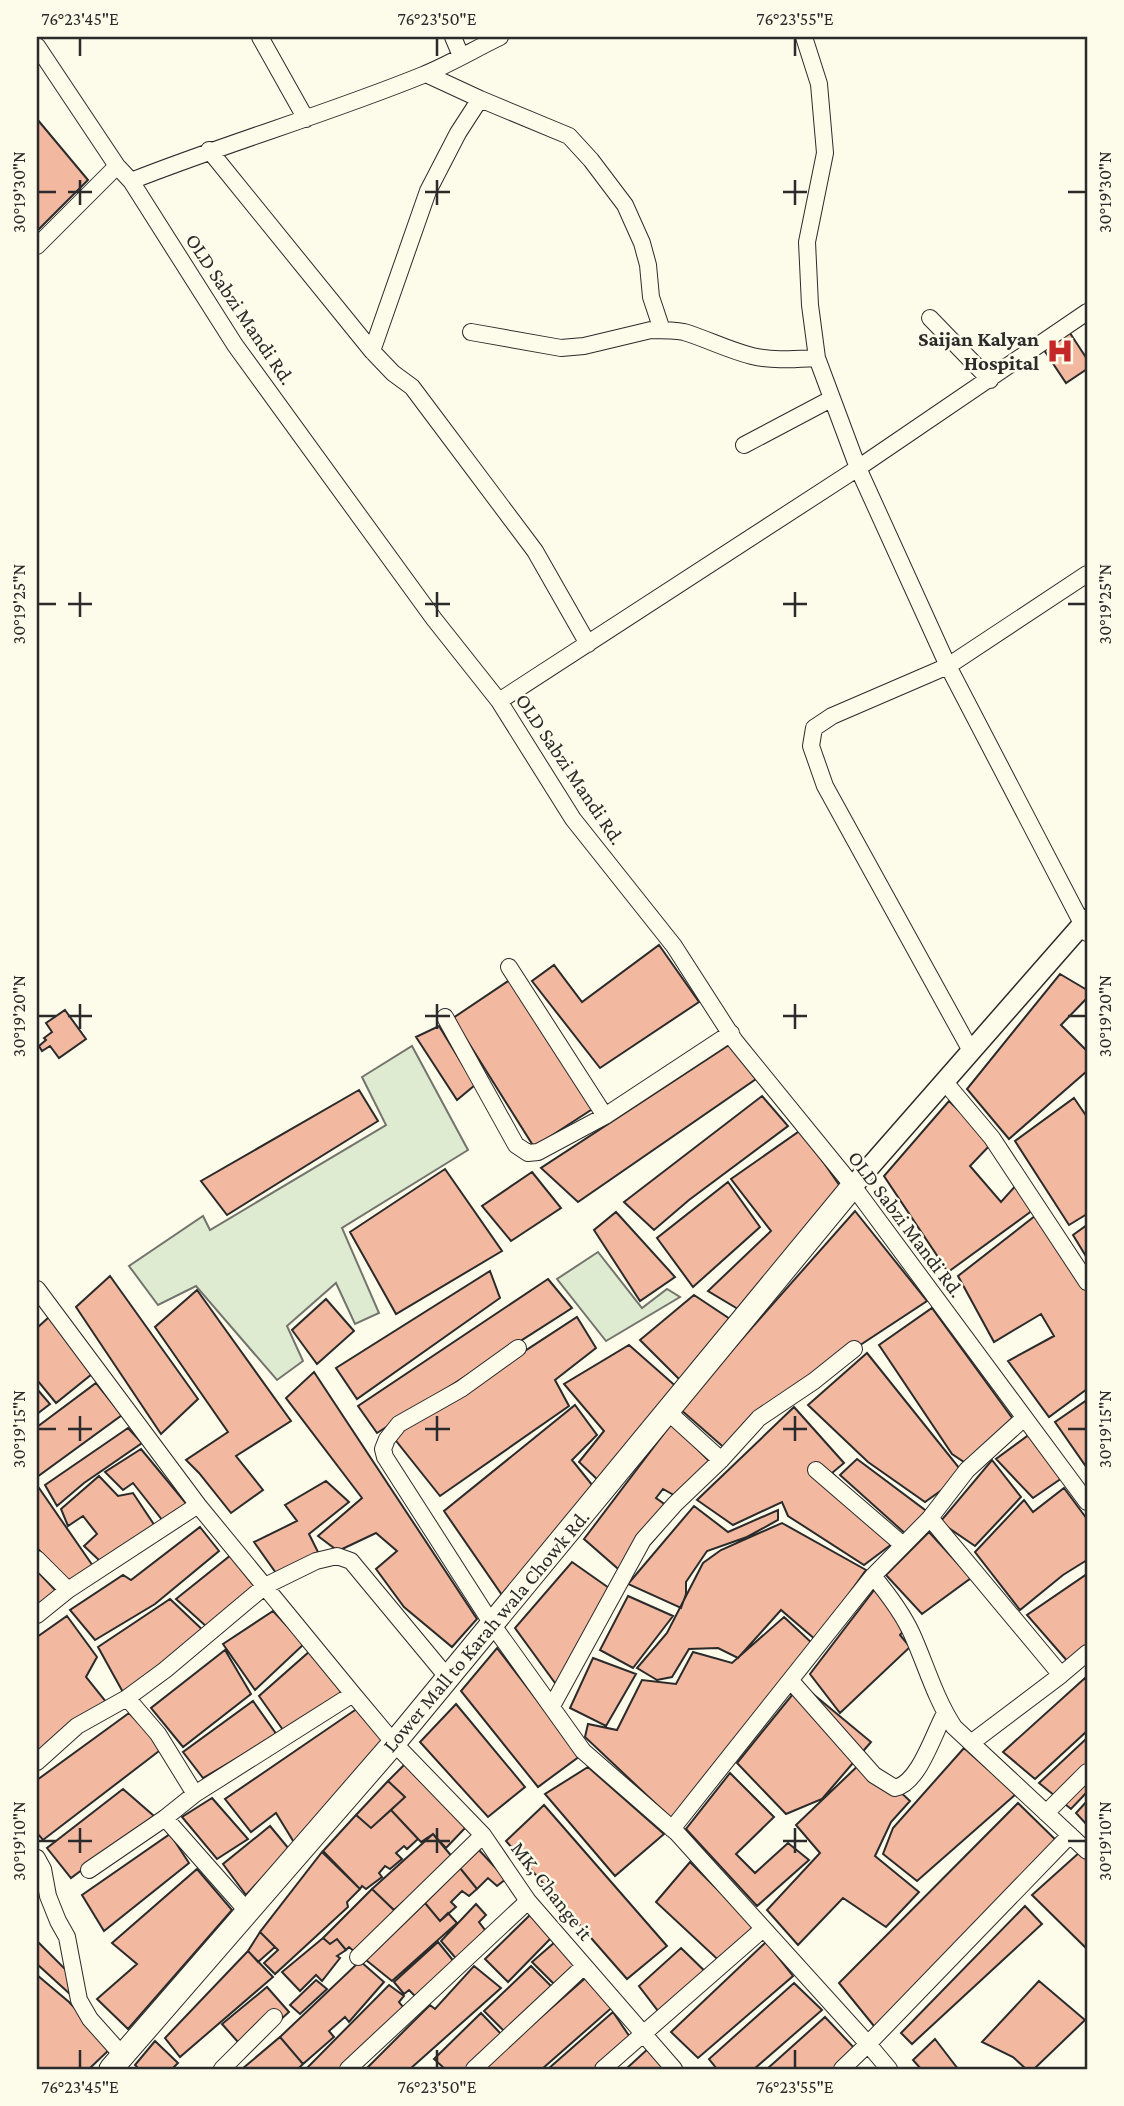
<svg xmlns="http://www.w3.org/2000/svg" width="1124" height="2106" font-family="'Crimson Pro',serif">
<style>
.green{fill:#deebd1;stroke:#74746e;stroke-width:2}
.building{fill:#f2b8a0;stroke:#2b2b2b;stroke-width:2}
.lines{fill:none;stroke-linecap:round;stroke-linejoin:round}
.minor-casing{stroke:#2b2b2b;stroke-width:18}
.tertiary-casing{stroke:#2b2b2b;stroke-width:22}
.secondary-casing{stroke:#2b2b2b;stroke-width:25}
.minor{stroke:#fdfbea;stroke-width:16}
.tertiary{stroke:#fdfbea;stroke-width:19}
.secondary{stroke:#fdfbea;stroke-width:23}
.ticks{fill:none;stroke:#2b2b2b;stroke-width:2.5}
.labels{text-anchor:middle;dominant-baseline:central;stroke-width:5;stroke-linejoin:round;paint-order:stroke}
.street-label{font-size:21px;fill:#2b2b2b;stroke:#fdfbea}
.poi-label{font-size:21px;font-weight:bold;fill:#2b2b2b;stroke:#fdfbea;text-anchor:end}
.neatline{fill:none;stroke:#2b2b2b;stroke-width:2.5}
.ticks-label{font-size:18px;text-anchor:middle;fill:#2b2b2b}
</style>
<rect width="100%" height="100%" fill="#fdfbea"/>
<path class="green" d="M412,1046L468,1150L342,1228L379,1313L355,1324L336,1283L287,1326L303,1361L277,1380L196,1286L158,1305L129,1266L203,1216L210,1230L386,1125L362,1077Z
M598,1252L642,1308L667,1289L680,1297L606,1341L557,1279Z"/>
<path class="building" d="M37,119L88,180L37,231Z
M1068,330L1087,359V369L1066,383L1042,347Z
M659,945L699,1002L600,1068L532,981L554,965L582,1002Z
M1060,974L1087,990V998L1061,1025L1087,1051V1071L1009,1139L967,1089Z
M511,979L594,1108L534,1147L453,1018Z
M65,1010L86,1039L59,1058L50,1046L42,1051L39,1046L46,1040L44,1038L52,1032L46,1023Z
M439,1026L475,1085L457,1100L416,1037Z
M729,1045L756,1079L578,1202L541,1168Z
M359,1090L378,1121L227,1215L201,1181Z
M762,1096L788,1126L689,1200L654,1230L624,1202Z
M1074,1098L1087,1117V1214L1069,1225L1015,1141Z
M949,1101L992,1143L970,1166L1001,1202L1019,1182L1033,1210L948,1272L884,1176Z
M801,1130L842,1189L738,1309L708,1291L771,1231L731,1179Z
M445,1169L502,1251L396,1314L350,1232Z
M532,1172L561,1208L511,1241L482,1206Z
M728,1182L760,1227L693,1287L657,1238Z
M855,1211L927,1301L839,1359L729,1452L680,1409Z
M616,1212L675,1277L640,1301L594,1230Z
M1040,1212L1087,1289V1389L1049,1417L1008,1361L1054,1336L1041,1314L994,1342L958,1276Z
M1087,1225V1258L1073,1235Z
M490,1271L500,1298L357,1399L336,1368Z
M110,1276L198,1399L161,1434L76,1307Z
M548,1279L572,1308L377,1433L358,1406Z
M197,1290L291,1421L236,1456L263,1490L231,1513L199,1473L186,1460L228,1432L155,1327Z
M694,1295L730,1319L680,1380L640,1340Z
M326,1299L354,1331L317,1364L292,1330Z
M932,1308L1018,1426L970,1466L952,1454L879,1345Z
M49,1317L92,1374L56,1403L37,1380V1328Z
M577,1317L596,1348L555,1380L569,1406L440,1496L393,1437Z
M629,1345L679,1389L600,1482L579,1462L604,1431L564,1384Z
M867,1353L964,1474L925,1502L868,1462L808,1405Z
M314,1372L477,1619L452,1647L404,1607L376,1569L397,1551L376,1533L338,1551L318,1536L362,1498L286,1398Z
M96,1383L122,1415L37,1477V1427Z
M37,1389L50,1404L37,1414Z
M1087,1400V1468L1055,1422Z
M575,1405L597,1435L572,1460L593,1486L502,1595L444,1511Z
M794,1407L844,1463L832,1473L900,1538L864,1565L788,1516L782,1502L733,1525L697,1500Z
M672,1423L712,1464L686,1502L663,1489L656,1498L677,1513L624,1574L584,1539Z
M128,1428L142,1443L84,1483L57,1506L45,1485Z
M1030,1434L1062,1478L1033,1498L996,1459Z
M141,1449L189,1507L163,1521L133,1483L123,1490L105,1472Z
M857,1459L929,1513L908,1536L840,1475Z
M992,1460L1021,1497L975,1546L940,1522Z
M99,1476L118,1496L133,1493L155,1526L101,1562L84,1546L97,1534L83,1516L68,1526L61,1509Z
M326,1481L349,1502L309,1534L319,1554L276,1573L254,1542L297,1521L285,1505Z
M39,1488L93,1566L71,1584L37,1548V1489Z
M1064,1488L1087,1519V1560L1063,1575L1020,1610L975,1552L1024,1500L1033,1512Z
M694,1506L728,1532L778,1510V1520L747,1537L707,1551L686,1582V1594L681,1608L628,1584Z
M782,1523L866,1570L816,1640L781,1610L738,1658L718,1648L689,1649L672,1677L657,1680L637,1668L667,1633L703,1563L721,1550Z
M200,1527L219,1551L155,1604L95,1640L70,1610L123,1575L131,1580Z
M929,1532L971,1578L922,1614L886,1575Z
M231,1555L257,1590L208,1628L176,1599Z
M572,1562L619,1595L563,1694L515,1628Z
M37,1571L58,1593L37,1609Z
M1087,1574V1648L1069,1663L1027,1615Z
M881,1581L913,1620L900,1635L910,1647L840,1713L810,1674Z
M628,1596L673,1616L633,1668L600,1650Z
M170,1599L208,1635L130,1705L98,1647Z
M273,1611L304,1644L255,1690L223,1644Z
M67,1616L97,1657L86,1677L111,1708L37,1767V1637Z
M784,1617L813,1644L672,1819L585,1737L588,1724L617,1730L642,1680L676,1684L693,1652L732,1663Z
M497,1648L580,1756L538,1787L461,1691Z
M225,1650L251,1694L183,1747L151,1708Z
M310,1651L345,1691L283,1730L259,1696Z
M593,1658L636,1674L606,1726L570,1708Z
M1085,1678L1087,1681V1731L1035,1779L1003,1752Z
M801,1684L871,1742L822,1799L786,1814L737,1763Z
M253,1701L277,1735L203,1778L183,1752Z
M456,1704L525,1787L488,1817L420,1742Z
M358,1708L384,1741L295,1844L276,1813L251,1832L225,1799Z
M129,1713L163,1748L43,1840L37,1833V1780Z
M1087,1738V1792L1071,1809L1039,1783Z
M964,1748L1016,1794L917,1881L883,1854L893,1828Z
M865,1759L910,1801L891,1822L875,1856L919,1892L886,1927L843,1898L798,1945L767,1910L820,1853L796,1825Z
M408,1761L466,1827L446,1848L433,1834L421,1842L391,1810L405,1797L388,1781Z
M588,1767L664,1834L615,1876L545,1794Z
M730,1773L774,1817L736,1854L755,1873L788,1843L809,1860L757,1906L686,1829Z
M388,1781L405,1797L371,1828L356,1815Z
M123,1789L154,1816L71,1878L47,1848Z
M212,1798L248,1839L217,1859L182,1817Z
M1087,1801V1825L1076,1813Z
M1018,1803L1066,1850L878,2031L839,1983Z
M544,1805L667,1946L627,1979L506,1841Z
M391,1810L418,1839L407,1849L404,1846L396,1853L402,1859L390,1869L385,1866L379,1873L382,1877L366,1889L362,1886L360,1889L323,1851L356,1815L371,1828Z
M270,1826L289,1849L246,1895L223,1864Z
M170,1834L189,1863L104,1931L82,1895Z
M433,1834L454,1859L407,1905L403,1902L394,1910L372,1889Z
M479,1850L506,1879L497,1886L488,1878L477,1889L460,1868Z
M1081,1851L1087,1856V1949L1032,1895Z
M322,1852L360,1889L347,1902L348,1907L275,1974L264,1963L278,1950L260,1932Z
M690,1862L764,1936L728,1969L656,1902Z
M460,1868L477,1889L469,1896L462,1891L451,1902L456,1907L440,1921L425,1903Z
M197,1869L232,1910L128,2029L97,1999L137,1964L112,1943Z
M372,1889L398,1914L357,1954L349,1947L346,1950L337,1939L330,1944L323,1938Z
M425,1903L440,1921L448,1913L457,1923L392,1981L366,1960Z
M476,1904L486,1915L479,1922L488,1934L459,1962L441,1941Z
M1025,1906L1042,1924L912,2044L901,2033Z
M531,1914L553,1936L508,1982L485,1959Z
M260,1932L275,1947L258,1962L248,1951Z
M563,1935L583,1957L555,1985L532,1962Z
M323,1938L330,1944L337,1939L346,1950L337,1956L340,1958L322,1981L316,1975L300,1991L282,1972Z
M37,1941L83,1987L71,1995L37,1964Z
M438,1942L456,1964L419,2000L409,1990L404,1994L394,1982Z
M766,1942L793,1976L698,2058L671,2032Z
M681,1948L715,1981L665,2020L639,1986Z
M248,1951L273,1977L180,2057L165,2038Z
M360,1961L384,1982L349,2022L345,2017L329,2031L334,2037L303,2064L280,2037Z
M474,1966L501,1988L410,2069H366L430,2005L435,2009Z
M531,1966L553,1988L507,2034L484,2011Z
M590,1974L616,2004L542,2069H482Z
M37,1975L69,2002L112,2047L89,2069H37Z
M316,1980L327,1989L300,2014L290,2005Z
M1039,1981L1085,2020L1034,2069H1026L1013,2057L982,2042Z
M794,1983L822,2010L754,2069H717L709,2059Z
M389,1985L404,1996L399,2002L407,2012L345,2069H306Z
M267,1987L289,2012L246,2051L222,2024Z
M613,2012L636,2046L609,2069H548Z
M481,2013L502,2035L469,2069H445L434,2059Z
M825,2017L858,2052L834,2069H767Z
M280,2037L303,2064L298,2069H242Z
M935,2039L958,2069H921L913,2060Z
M155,2041L178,2063L172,2069H139L135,2065Z
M651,2046L667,2061L659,2069H626Z"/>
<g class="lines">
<defs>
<path id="minor" d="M260,37L306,119
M453,37L461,56
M804,37L819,84L825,153L807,242L810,305L817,358L858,468L948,666L1087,933
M37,46L117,166L131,181L235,345L434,619L499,701L573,819L674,946L735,1041L853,1186L1087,1502
M426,74L480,99L569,136L591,160L625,205L642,243L648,265L651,297L662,330
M209,150L372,351L393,373L412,387L535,551L588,644
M131,181C227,143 327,114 423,75C450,64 475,49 500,37
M37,246L117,166
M930,318L990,380
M471,332L561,348L584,346L651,330C662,330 674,330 684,332C707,339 728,350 752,356C773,361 795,359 817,358
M372,351L428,191L458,133L480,99
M744,445L831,399
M499,701L858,468L1087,312
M509,967L605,1116
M445,1017L516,1145L528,1153L538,1152L605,1116L731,1033
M971,1051L825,786L811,746L814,728L832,716L948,666L1087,574
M944,1081L992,1138L1087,1282
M37,1289L198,1505L353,1694L394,1743L483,1835L528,1901L674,2069
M518,1348L461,1389L399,1424L387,1439L383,1449L385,1457L492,1624L583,1751L677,1833L868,2044L1070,1835
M667,1411L721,1460
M816,1470L903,1545
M930,1518L967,1470L1024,1418
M37,1559L68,1590
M873,1576C888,1594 902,1612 912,1634C926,1665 935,1698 954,1727L1087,1851
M37,1615L68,1590L198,1505
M791,1681L874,1775L895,1788C919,1783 933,1735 945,1713
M127,1698L158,1734L195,1794
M552,1706L643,1540L675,1504L721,1460L759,1418L814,1381L854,1349
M971,1743L1061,1675
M37,1762L77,1726L127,1698L165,1670L265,1586L316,1561L337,1556L351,1561L448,1678
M1046,1813L1087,1772
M165,1818L195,1794L353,1694
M672,1829L873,1576L930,1518L1061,1675L1087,1653
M37,1858L43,1869L48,1896L58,1921L67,1937L79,2000L90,2019L123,2056
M89,1870L165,1818L248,1912
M358,1957L483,1835
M222,2069L274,2017
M348,2069L528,1901
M474,2069L584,1966
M603,2069L763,1929
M842,2069L868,2044L889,2069"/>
<path id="tertiary" d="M853,1186L1087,919"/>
<path id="secondary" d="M111,2069L394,1743L853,1186"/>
</defs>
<use href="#minor" class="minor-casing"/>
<use href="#tertiary" class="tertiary-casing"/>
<use href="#secondary" class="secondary-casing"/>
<use href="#minor" class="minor"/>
<use href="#tertiary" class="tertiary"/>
<use href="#secondary" class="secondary"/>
</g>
<path class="ticks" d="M80,38V56M437,38V56M795,38V56M80,180V205M437,180V205M795,180V205M38,192H56M68,192H92M425,192H450M783,192H807M1068,192H1086M80,592V617M437,592V617M795,592V617M38,604H56M68,604H92M425,604H450M783,604H807M1068,604H1086M80,1004V1029M437,1004V1029M795,1004V1029M38,1016H56M68,1016H92M425,1016H450M783,1016H807M1068,1016H1086M80,1416V1441M437,1416V1441M795,1416V1441M38,1429H56M68,1429H92M425,1429H450M783,1429H807M1068,1429H1086M80,1828V1853M437,1828V1853M795,1828V1853M38,1841H56M68,1841H92M425,1841H450M783,1841H807M1068,1841H1086M80,2050V2068M437,2050V2068M795,2050V2068"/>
<defs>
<symbol id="hospital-bare" viewBox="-9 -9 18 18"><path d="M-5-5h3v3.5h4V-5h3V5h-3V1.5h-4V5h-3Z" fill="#c62828" stroke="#fdfbea" stroke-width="2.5" paint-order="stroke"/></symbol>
</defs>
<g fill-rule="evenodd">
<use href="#hospital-bare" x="1041" y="332" width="38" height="38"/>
</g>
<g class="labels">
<g class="street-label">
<text transform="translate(240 309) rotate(56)">OLD Sabzi Mandi Rd.</text>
<text transform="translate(570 769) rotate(56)">OLD Sabzi Mandi Rd.</text>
<text transform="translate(906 1224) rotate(53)">OLD Sabzi Mandi Rd.</text>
<text transform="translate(486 1631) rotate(-50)">Lower Mall to Karah wala Chowk Rd.</text>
<text transform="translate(552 1891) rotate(52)">MK, Change it</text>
</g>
<g class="poi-label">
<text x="1039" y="339">Saijan Kalyan<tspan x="1039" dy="24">Hospital</tspan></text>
</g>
</g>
<rect width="1124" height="2106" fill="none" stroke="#fdfbea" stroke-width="77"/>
<rect x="38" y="38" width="1048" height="2030" class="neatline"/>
<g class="ticks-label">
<text x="80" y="25">76°23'45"E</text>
<text x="437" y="25">76°23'50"E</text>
<text x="795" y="25">76°23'55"E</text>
<text transform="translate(19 192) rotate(-90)" y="6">30°19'30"N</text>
<text transform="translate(1105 192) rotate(-90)" y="6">30°19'30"N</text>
<text transform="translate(19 604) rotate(-90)" y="6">30°19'25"N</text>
<text transform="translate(1105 604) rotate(-90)" y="6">30°19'25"N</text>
<text transform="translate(19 1016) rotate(-90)" y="6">30°19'20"N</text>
<text transform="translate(1105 1016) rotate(-90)" y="6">30°19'20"N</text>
<text transform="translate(19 1429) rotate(-90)" y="6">30°19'15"N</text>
<text transform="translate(1105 1429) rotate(-90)" y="6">30°19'15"N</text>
<text transform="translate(19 1841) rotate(-90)" y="6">30°19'10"N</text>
<text transform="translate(1105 1841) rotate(-90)" y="6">30°19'10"N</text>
<text x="80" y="2093">76°23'45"E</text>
<text x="437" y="2093">76°23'50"E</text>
<text x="795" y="2093">76°23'55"E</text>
</g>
</svg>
